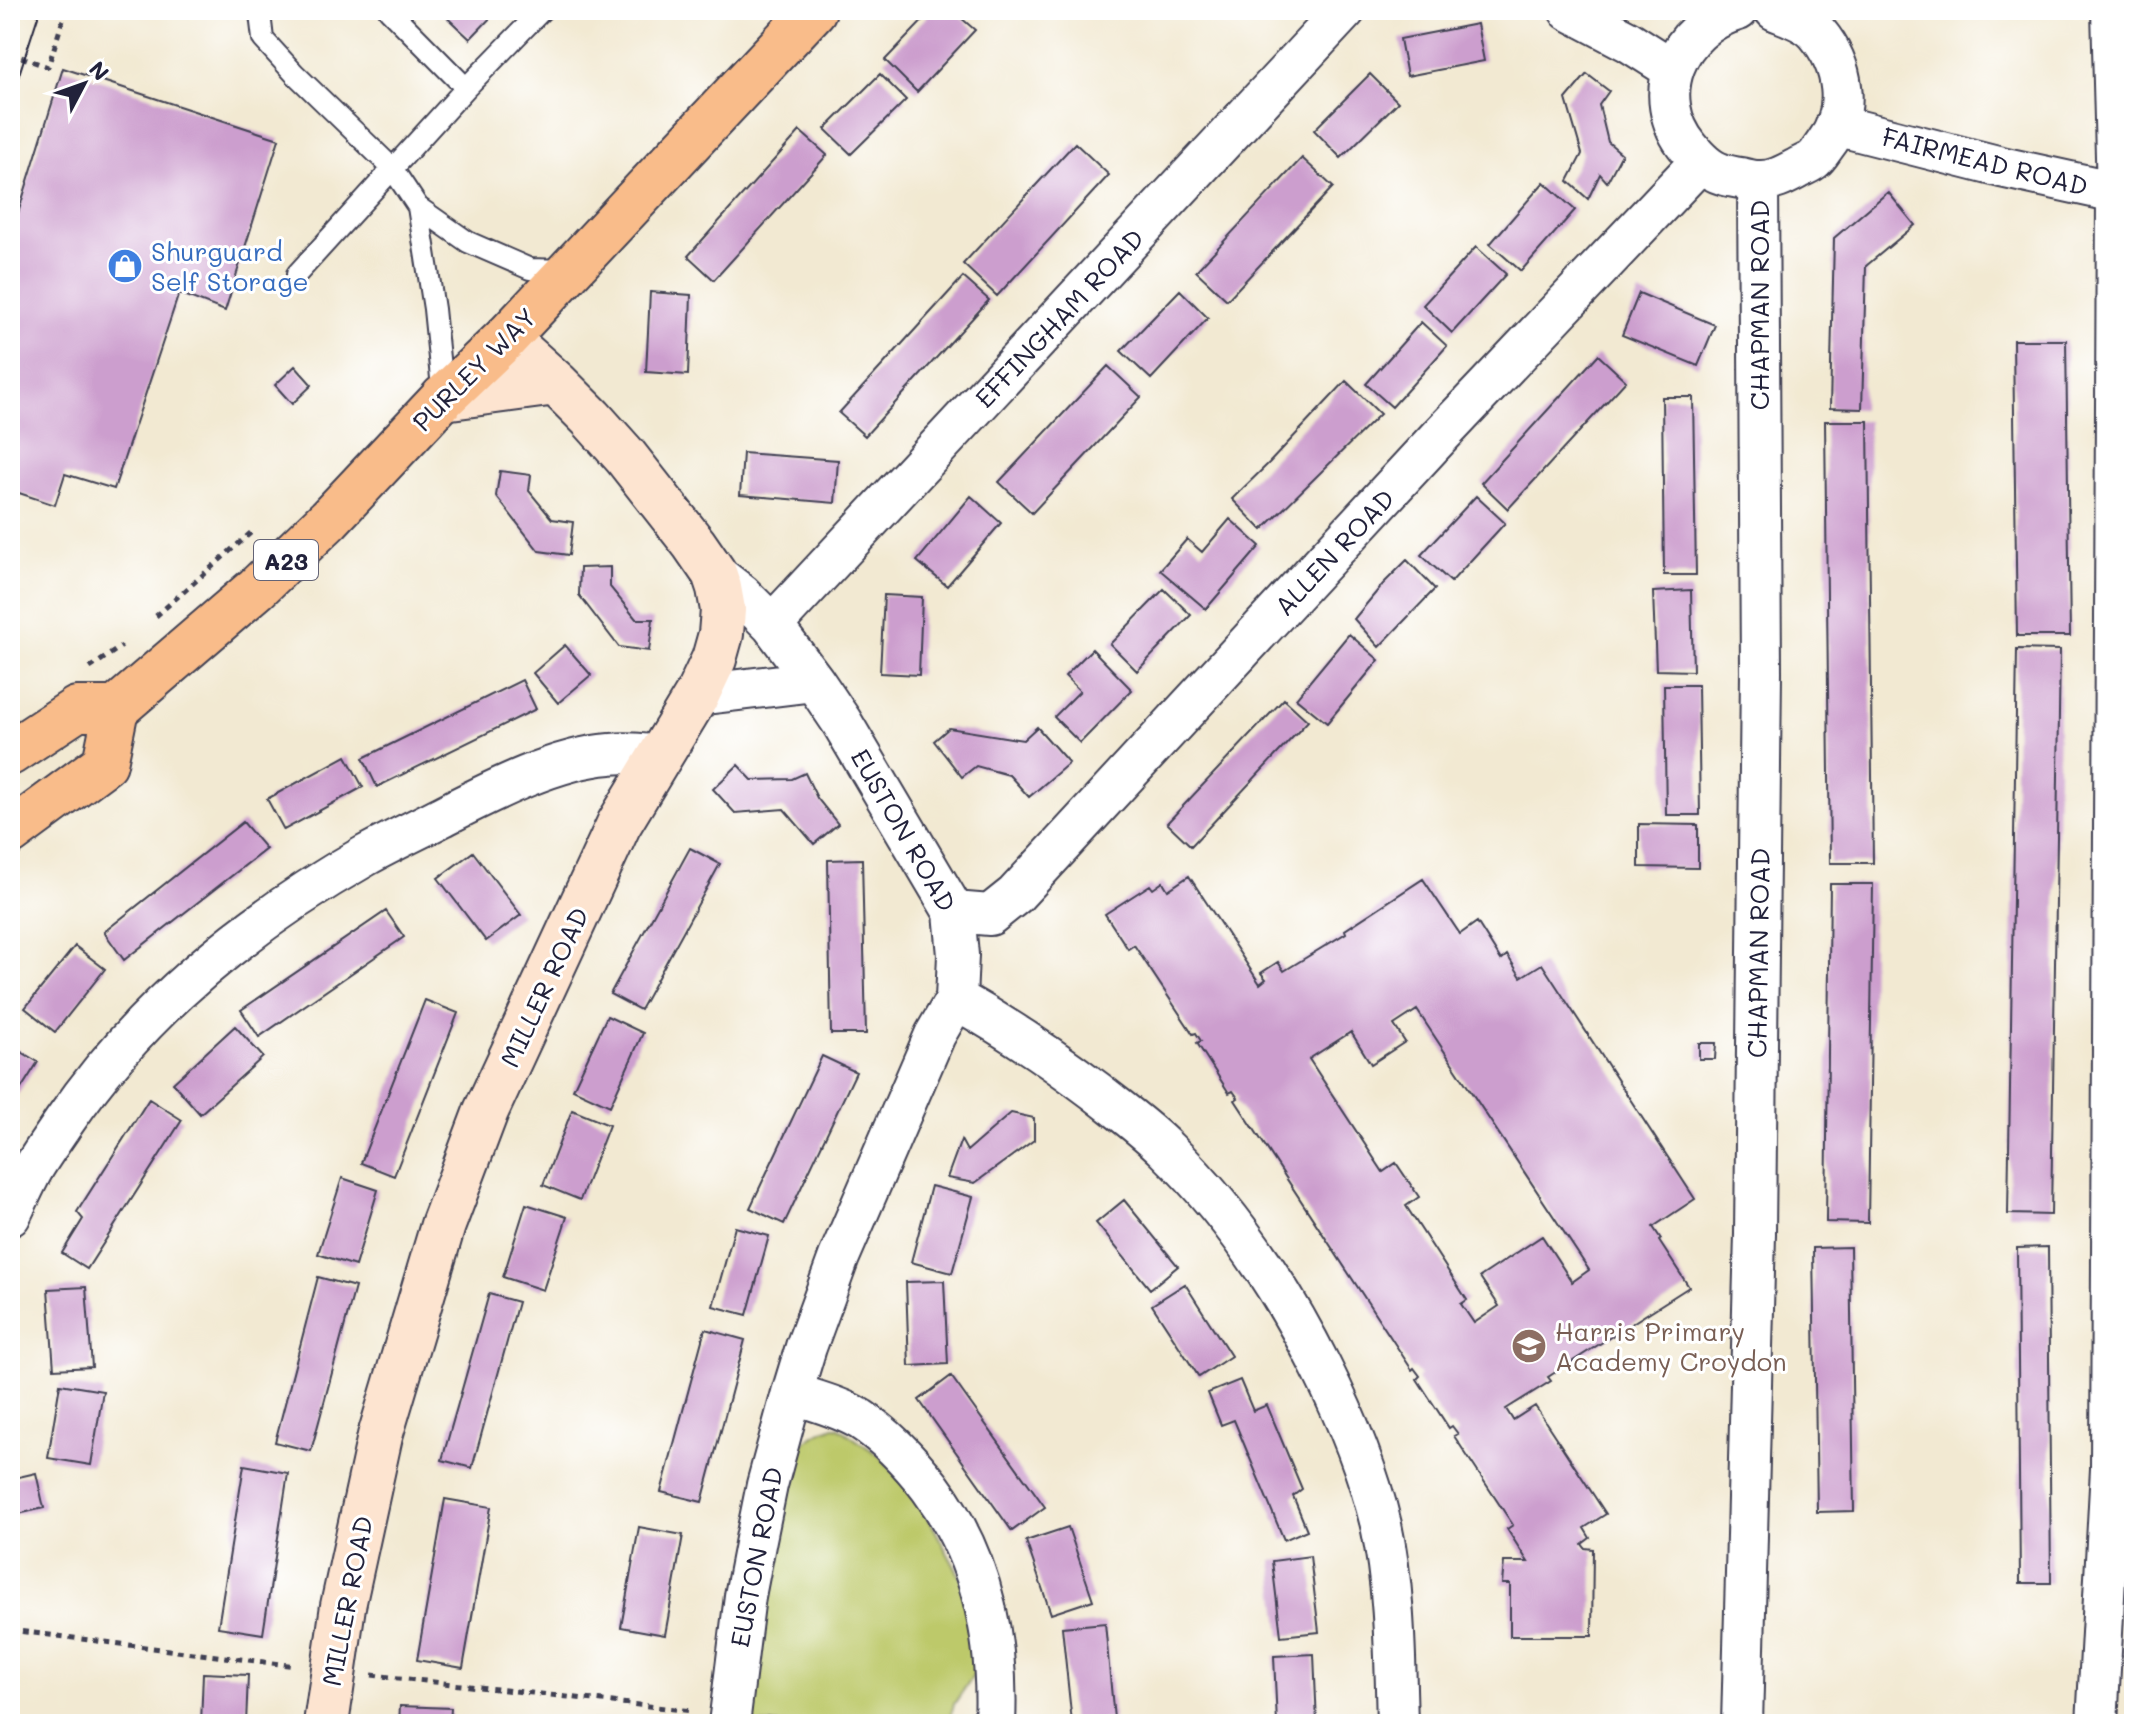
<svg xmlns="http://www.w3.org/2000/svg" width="2144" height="1734" font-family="Mali,sans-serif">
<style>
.green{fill:#bdc96b;stroke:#707653;stroke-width:2}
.building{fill:#cc9ece;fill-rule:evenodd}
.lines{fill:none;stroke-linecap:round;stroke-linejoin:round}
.lane-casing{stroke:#414052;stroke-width:24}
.street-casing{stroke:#414052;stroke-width:44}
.secondary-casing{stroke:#414052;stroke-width:48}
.highway-casing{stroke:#414052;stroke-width:48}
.path{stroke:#414052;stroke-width:5;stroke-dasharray:6 6;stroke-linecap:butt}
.lane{stroke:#fff;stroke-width:20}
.street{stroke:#fff;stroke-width:40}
.secondary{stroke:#fde4d0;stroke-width:44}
.highway{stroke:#f9bc8a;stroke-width:44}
.tram{stroke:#22223b;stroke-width:2}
.labels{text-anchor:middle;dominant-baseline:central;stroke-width:6;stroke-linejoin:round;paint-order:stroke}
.shield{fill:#fff;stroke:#646476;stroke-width:2}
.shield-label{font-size:24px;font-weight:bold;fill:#22223b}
.street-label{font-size:26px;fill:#22223b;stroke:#fff}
.shop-label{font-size:26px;fill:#366cbe;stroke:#fff;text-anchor:start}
.education-label{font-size:26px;fill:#785e54;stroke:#fff;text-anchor:start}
</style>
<rect width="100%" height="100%" fill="#fff"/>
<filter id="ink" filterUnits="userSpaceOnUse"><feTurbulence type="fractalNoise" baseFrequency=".0125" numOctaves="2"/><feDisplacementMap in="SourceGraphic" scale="16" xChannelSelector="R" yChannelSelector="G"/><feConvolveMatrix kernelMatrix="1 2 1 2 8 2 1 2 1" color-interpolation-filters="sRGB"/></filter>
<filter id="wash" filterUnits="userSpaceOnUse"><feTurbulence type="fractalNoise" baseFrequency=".006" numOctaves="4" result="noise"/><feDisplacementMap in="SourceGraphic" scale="32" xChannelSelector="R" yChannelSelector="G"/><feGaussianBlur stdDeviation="1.8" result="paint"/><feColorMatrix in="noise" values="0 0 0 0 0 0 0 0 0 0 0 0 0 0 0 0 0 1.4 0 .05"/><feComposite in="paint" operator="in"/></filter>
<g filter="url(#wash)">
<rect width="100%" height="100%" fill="#f2e9d2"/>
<path class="green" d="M832,1427H838L881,1457L921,1504L962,1580L977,1670L954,1704L949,1724H749L754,1654L771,1558L795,1457C802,1441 816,1432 832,1427Z"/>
<g id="blocks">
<path class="building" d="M439,10H498L470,39Z
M933,10H952L975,30L917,92L885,60Z
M1477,24L1484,61L1407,76L1400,39Z
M63,68L279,139L225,311L179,293L114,489L65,474L55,505L10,490V239Z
M880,74L906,100L851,154L825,129Z
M1370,74L1398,102L1341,158L1314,130Z
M1587,74L1609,91L1599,105L1608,142L1622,154L1607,182L1600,174L1588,199L1568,181L1582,154L1566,99Z
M800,131L827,155L714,280L688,256Z
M1075,143L1109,175L997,296L963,264Z
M1302,158L1333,187L1227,300L1196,271Z
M1544,182L1575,210L1521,271L1490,244Z
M1888,192L1915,225L1866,266L1862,409L1830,408L1834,238Z
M1476,247L1506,274L1452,333L1423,305Z
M963,277L989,300L865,436L839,413Z
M1180,290L1208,318L1151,379L1121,351Z
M650,292L691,295L688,375L646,372Z
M1639,293L1715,325L1698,366L1622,335Z
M1421,322L1447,346L1392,407L1366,384Z
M2013,340H2066L2070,636H2017Z
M1598,355L1626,381L1508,509L1481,483Z
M295,366L312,385L292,404L275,385Z
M1108,366L1141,397L1032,513L999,482Z
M1346,381L1380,414L1262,530L1232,499L1269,463Z
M1662,397H1693L1696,575H1664Z
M1825,421H1868L1873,863H1830Z
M743,453L838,460L835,503L740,495Z
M500,471L531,475L529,491L552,519L573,522L569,555L539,551L496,496Z
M971,496L1001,523L947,586L917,561Z
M1476,496L1505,523L1451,582L1421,555Z
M1230,519L1260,546L1206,609L1160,570L1187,539L1202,552Z
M1407,560L1435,589L1379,647L1354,619L1383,584Z
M610,567V587L636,619H653L649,651L619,647L579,595L580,568Z
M1164,589L1191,615L1137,671L1110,644Z
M1691,590L1693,671L1656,670L1653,592Z
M884,595L922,597L919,675L880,673Z
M1349,634L1379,660L1327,723L1296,698Z
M565,645L591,675L558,703L533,673Z
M1092,649L1132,690L1080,743L1054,717L1080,691L1065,676Z
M2017,649L2060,650L2051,1215L2008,1214Z
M522,680L536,709L377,787L363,758Z
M1664,685H1698L1700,815H1666Z
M1284,699L1308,721L1191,846L1167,823Z
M1037,727L1069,763L1029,797L1009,775L976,766L962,777L934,741L949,728L1023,740Z
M346,756L363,787L284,830L267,799Z
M738,765L752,780L792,779L805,773L817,798L838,824L814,844L784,809L735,813L713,789Z
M243,822L266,849L124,960L104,932Z
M1639,824L1698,825V868L1639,867Z
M690,848L720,864L640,1010L610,994Z
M473,852L521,915L486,941L438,878Z
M862,859L866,1034H831L828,860Z
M1189,876L1260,984L1266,979L1261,973L1278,962L1284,971L1346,933L1345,930L1423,879L1460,934L1477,922L1501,960L1507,955L1521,977L1542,964L1695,1199L1653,1227L1661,1239L1659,1241L1689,1287L1548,1377L1551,1381L1506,1409L1513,1420L1535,1406L1606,1514L1584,1528L1590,1538L1582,1544L1585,1548L1593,1549L1592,1636H1510V1584H1502L1504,1562H1528L1507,1529L1513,1525L1454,1436L1458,1434L1452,1426L1449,1428L1417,1379L1420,1376L1414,1368L1412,1370L1235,1100L1238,1098L1233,1091L1229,1093L1197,1043L1201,1041L1196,1033L1193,1034L1134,945L1128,949L1105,914L1150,885L1153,889L1163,882L1168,890ZM1417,1010L1589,1270L1572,1282L1542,1236L1480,1277L1499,1306L1474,1323L1461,1304L1467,1300L1406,1206L1419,1197L1396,1163L1383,1172L1309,1059L1351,1032L1371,1064L1405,1042L1394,1025Z
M1830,884H1873L1868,1223L1826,1222Z
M386,911L404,937L259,1037L241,1010Z
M75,946L105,969L55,1032L25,1008Z
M425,1000L458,1013L394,1176L361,1163Z
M607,1016L643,1033L610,1106L573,1089Z
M235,1026L263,1057L200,1114L173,1083Z
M1699,1043H1716L1715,1059H1699Z
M10,1045L38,1062L10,1106Z
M822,1056L856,1072L784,1224L750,1208Z
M149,1099L182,1120L87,1269L62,1253L83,1219L77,1212Z
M572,1110L609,1125L580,1200L543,1185Z
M1011,1113L1034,1118V1140L975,1183L947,1178L961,1140L967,1151Z
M342,1178L378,1190L355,1266L318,1254Z
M931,1186L973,1197L952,1273L911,1262Z
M1124,1200L1178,1266L1150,1289L1096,1223Z
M526,1204L567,1217L543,1290L503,1277Z
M735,1227L769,1236L747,1315L713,1306Z
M1850,1247L1854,1511L1817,1512L1813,1248Z
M2048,1247L2051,1583H2020L2017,1248Z
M318,1277L355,1287L311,1451L275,1442Z
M944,1281L948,1364L909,1366L906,1282Z
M1185,1284L1231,1356L1199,1377L1152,1305Z
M86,1287L92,1367L54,1369L48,1289Z
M489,1294L518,1302L472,1468L442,1460Z
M705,1329L745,1340L702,1502L661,1492Z
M951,1376L1045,1507L1012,1531L919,1400Z
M1240,1380L1253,1411L1267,1405L1302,1489L1293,1496L1307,1530L1284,1540L1234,1420L1221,1425L1208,1393Z
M60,1384L103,1391L91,1465L48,1458Z
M244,1465L288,1473L263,1634L218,1627Z
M36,1473L44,1508L10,1516V1479Z
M445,1499L491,1507L463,1668L417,1660Z
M639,1527L683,1535L665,1635L621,1627Z
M1068,1527L1093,1600L1051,1614L1026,1541Z
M1310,1556L1319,1632L1281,1636L1272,1561Z
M1105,1623L1114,1719L1072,1723L1062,1627Z
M1314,1654L1317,1724H1277L1274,1656Z
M203,1673L248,1675L246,1724H201Z
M400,1706L451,1708L450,1724H399Z"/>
</g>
</g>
<g filter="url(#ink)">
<use href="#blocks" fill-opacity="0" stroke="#414052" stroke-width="2"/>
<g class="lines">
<defs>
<path id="lane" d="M263,10L260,14L263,39L294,73L392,168L418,207L468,242L530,269L565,270
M389,10L466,88
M418,207L434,309L443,398
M297,274L466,88L542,10"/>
<path id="street" d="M1569,10L1628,41L1672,69
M1738,10C1676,27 1647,97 1689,148C1698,159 1708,170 1722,174C1728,176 1734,177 1740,178C1746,179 1753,181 1758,181C1773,182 1785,175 1798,168C1803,165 1810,163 1814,159C1818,156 1822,149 1825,145C1852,111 1844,65 1817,33C1807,21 1790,16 1775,10
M1836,125L2001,167L2134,196
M714,573L741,594L772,625L814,681L841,721L954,912L958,955L956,999L935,1035L839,1257L806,1347L792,1393L767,1485L756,1539L745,1596L729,1724
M772,625L1345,10
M697,695L814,681
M954,912L990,915L1015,895L1438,438L1700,162
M956,999C1006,1027 1052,1058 1097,1092C1121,1111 1146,1129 1167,1150C1231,1212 1281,1287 1321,1367C1346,1417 1368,1470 1381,1525C1395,1589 1395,1658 1397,1724
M10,1216C18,1200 25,1183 34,1167C43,1152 54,1137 64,1122C140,1010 249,922 365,856C390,842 416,830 441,817C490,792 555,758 610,754C627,752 642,754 658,756
M792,1393C815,1401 840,1407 860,1419C888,1437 910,1461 930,1487C982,1557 999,1638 995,1724
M1742,1724L1755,1234L1761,671L1758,181
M2097,1724L2111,1469L2117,193L2112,10"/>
<path id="secondary" d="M443,398L556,383
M326,1724L343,1606L380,1436L443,1225L486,1111L619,824L697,695L714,659L721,634L723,610L719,588L714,573L694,544L625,456L591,418L556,383L506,338"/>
<path id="highway" d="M10,753L77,709H116
M10,833L105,763L116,709L257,588L329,519L443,398L506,338L814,10"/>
</defs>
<use href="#lane" class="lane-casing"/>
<use href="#street" class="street-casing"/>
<use href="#secondary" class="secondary-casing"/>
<use href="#highway" class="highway-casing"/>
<path class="path" d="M10,53L48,67L66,10
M156,616L254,530
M90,668L122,646
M10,1630L295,1666
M372,1675L692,1711
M766,1718L850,1724"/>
<use href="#lane" class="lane"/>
<use href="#street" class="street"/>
<use href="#secondary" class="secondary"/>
<use href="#highway" class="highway"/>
<path class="tram" d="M10,50L22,10
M10,102L40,10"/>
</g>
</g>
<defs>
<symbol id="shop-disc" viewBox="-11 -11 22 22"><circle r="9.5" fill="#3f7fe0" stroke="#fff"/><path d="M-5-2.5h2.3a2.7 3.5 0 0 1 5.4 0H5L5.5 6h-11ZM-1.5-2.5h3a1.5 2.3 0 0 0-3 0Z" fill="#fff"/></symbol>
<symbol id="school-disc" viewBox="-11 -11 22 22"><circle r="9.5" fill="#8d6e63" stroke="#fff"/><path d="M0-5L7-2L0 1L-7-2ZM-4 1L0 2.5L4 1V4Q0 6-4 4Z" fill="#fff"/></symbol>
</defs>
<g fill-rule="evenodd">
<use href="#shop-disc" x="105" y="246" width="40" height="40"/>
<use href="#school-disc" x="1509" y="1326" width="40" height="40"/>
</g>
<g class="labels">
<rect class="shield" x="254" y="540" width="64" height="40" rx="6"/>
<g class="shield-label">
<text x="286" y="560">A23</text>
</g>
<g class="street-label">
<text transform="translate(1985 161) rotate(14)">FAIRMEAD ROAD</text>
<text transform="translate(1759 305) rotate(-90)">CHAPMAN ROAD</text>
<text transform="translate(1059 318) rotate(-47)">EFFINGHAM ROAD</text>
<text transform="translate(474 369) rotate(-45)">PURLEY WAY</text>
<text transform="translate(1334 552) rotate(-47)">ALLEN ROAD</text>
<text transform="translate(904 830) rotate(60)">EUSTON ROAD</text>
<text transform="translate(1758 953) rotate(-89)">CHAPMAN ROAD</text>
<text transform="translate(544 987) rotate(-65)">MILLER ROAD</text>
<text transform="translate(756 1557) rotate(-79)">EUSTON ROAD</text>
<text transform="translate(347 1601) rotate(-79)">MILLER ROAD</text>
</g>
<g class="shop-label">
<text x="151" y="251">Shurguard<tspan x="151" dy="30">Self Storage</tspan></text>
</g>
<g class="education-label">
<text x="1555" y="1331">Harris Primary<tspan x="1555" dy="30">Academy Croydon</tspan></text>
</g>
</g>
<rect width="2144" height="1734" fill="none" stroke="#fff" stroke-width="40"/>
<g transform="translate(84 84) rotate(49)" stroke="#ffffff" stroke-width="6" paint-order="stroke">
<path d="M0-6L14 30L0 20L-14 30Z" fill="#22223b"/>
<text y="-12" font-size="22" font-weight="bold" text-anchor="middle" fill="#22223b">N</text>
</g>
</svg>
